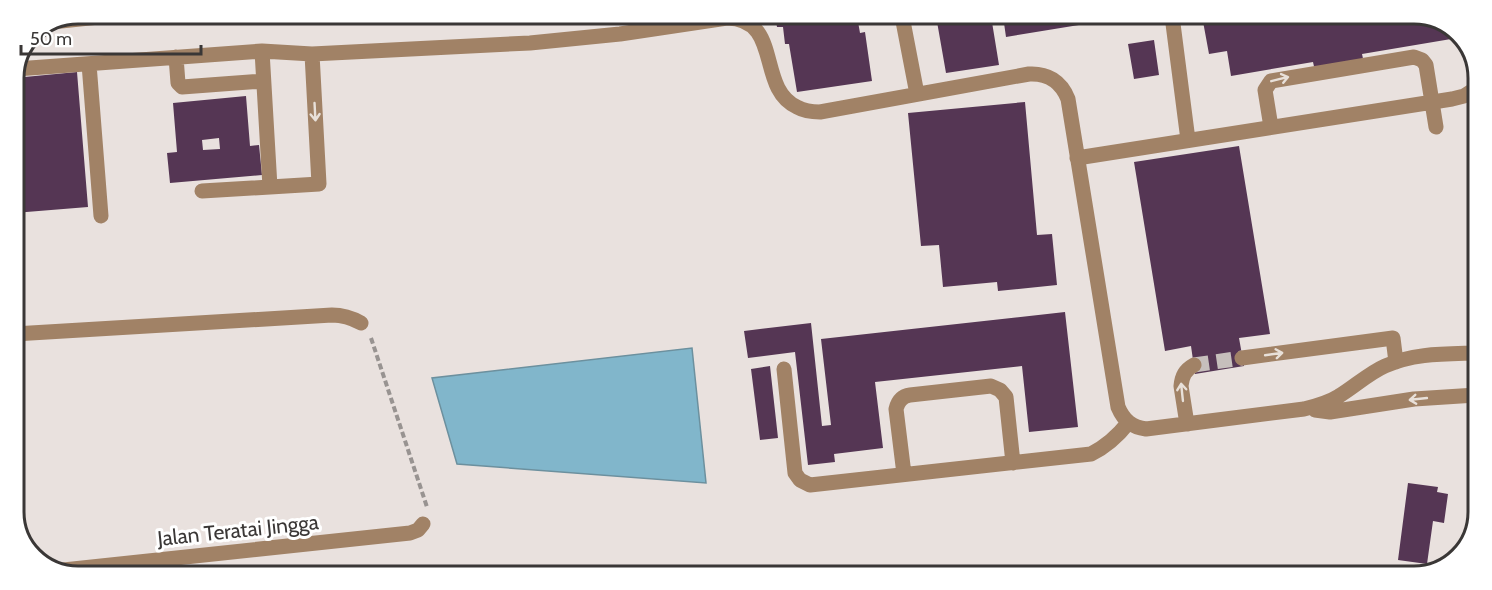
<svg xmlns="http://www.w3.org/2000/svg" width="1492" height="590" font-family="Cabin,sans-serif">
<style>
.water{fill:#81b6cb;stroke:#6c909e;stroke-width:1.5}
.building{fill:#553654;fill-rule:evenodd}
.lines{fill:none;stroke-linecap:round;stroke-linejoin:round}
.minor-tunnel{stroke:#c6bfbc;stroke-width:15;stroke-dasharray:15 8;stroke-linecap:butt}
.path{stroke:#989391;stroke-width:4;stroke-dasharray:6 3;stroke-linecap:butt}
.minor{stroke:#a18266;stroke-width:15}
.oneway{stroke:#e8e0d9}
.labels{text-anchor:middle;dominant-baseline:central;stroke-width:6;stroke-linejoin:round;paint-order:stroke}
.street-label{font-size:21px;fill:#3a3736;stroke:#fff}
.rim{fill:none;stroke:#3a3736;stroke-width:3}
</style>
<rect width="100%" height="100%" fill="#e9e1de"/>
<path class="water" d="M692,348L706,483L457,464L432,378Z"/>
<path class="building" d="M775,15H805V19L828,15L857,16L860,33L865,32L872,81L797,92L789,44H785L783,27H777Z
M936,16H991L999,65L946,73Z
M1003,16H1128V17L1006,37Z
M1202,16L1435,17L1456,32L1457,38L1362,54L1364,63L1315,71L1313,62L1231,76L1227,51L1209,54Z
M1154,40L1159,75L1134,79L1128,44Z
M77,72L88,207L14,213V78Z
M246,96L250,146L259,145L262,175L170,183L167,153L177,152L173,103ZM219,138L220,149L203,150L202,140Z
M1025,102L1037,235L1052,234L1057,285L998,291L997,282L943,287L939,245L921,246L908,113Z
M1239,146L1270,334L1239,338L1244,366L1195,374L1191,346L1165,351L1134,162Z
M1065,312L1078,427L1029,432L1022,366L875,382L883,448L834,454L835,462L808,465L795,352L748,358L744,331L811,323L822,426L831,425L821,339Z
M770,366L778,438L760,440L751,369Z
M1408,483L1438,487L1437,492L1448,494L1444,523L1433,521L1427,564L1398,560Z"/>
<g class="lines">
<path class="minor-tunnel" d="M1194,365L1242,358"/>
<path class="path" d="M371,338L427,507"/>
<path class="minor" d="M902,16L917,94
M1172,16L1188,140
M61,21L127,14
M262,51L270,187L319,184L312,54
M176,57L178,83L182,87L263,81
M89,64L101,216
M16,69L262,51L312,54L530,43L620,34L727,18C783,19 756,88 797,107C804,111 812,112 820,112L1029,74C1047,73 1061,81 1068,99L1118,407C1124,421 1132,427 1146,429L1304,409C1316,406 1328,403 1339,396C1354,387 1369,373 1385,366C1414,353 1445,354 1476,353
M1271,127L1265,90L1271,81L1414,57L1422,60L1426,65L1436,127
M1077,158L1452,99L1464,96L1478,87
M202,191L270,187
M14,334L332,315C342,315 352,318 361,323
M1242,358L1393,338L1396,362
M784,369L795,473L800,480L810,485L1091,454C1107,446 1117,437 1128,423
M1315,410L1330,412L1414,399L1476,395
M1187,424L1181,386C1182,376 1185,370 1194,365
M904,474L896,409C898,401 902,396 910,395L991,386L1000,390L1006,397L1013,463
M54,571L410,533L418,530L423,524"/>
</g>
<defs><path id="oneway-shaft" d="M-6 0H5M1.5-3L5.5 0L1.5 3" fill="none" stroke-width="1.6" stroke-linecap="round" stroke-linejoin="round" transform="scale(1.5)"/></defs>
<g class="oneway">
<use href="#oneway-shaft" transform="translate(1280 79) rotate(-14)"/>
<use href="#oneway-shaft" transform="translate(315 112) rotate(87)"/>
<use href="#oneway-shaft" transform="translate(1274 354) rotate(-8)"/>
<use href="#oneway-shaft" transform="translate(1182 392) rotate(-96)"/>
<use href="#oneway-shaft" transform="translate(1418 399) rotate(174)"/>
</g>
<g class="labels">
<g class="street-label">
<text transform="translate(238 530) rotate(-6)">Jalan Teratai Jingga</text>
</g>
</g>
<path d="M0 0H1492V590H0ZM78 24H1414A54 54 0 0 1 1468 78V512A54 54 0 0 1 1414 566H78A54 54 0 0 1 24 512V78A54 54 0 0 1 78 24Z" fill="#fff" fill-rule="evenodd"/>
<path class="rim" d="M78 24H1414A54 54 0 0 1 1468 78V512A54 54 0 0 1 1414 566H78A54 54 0 0 1 24 512V78A54 54 0 0 1 78 24Z"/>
<path d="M21 45v9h180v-9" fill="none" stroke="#3a3736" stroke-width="3"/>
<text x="30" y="45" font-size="18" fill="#3a3736" stroke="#ffffff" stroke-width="4.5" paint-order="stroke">50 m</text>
</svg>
